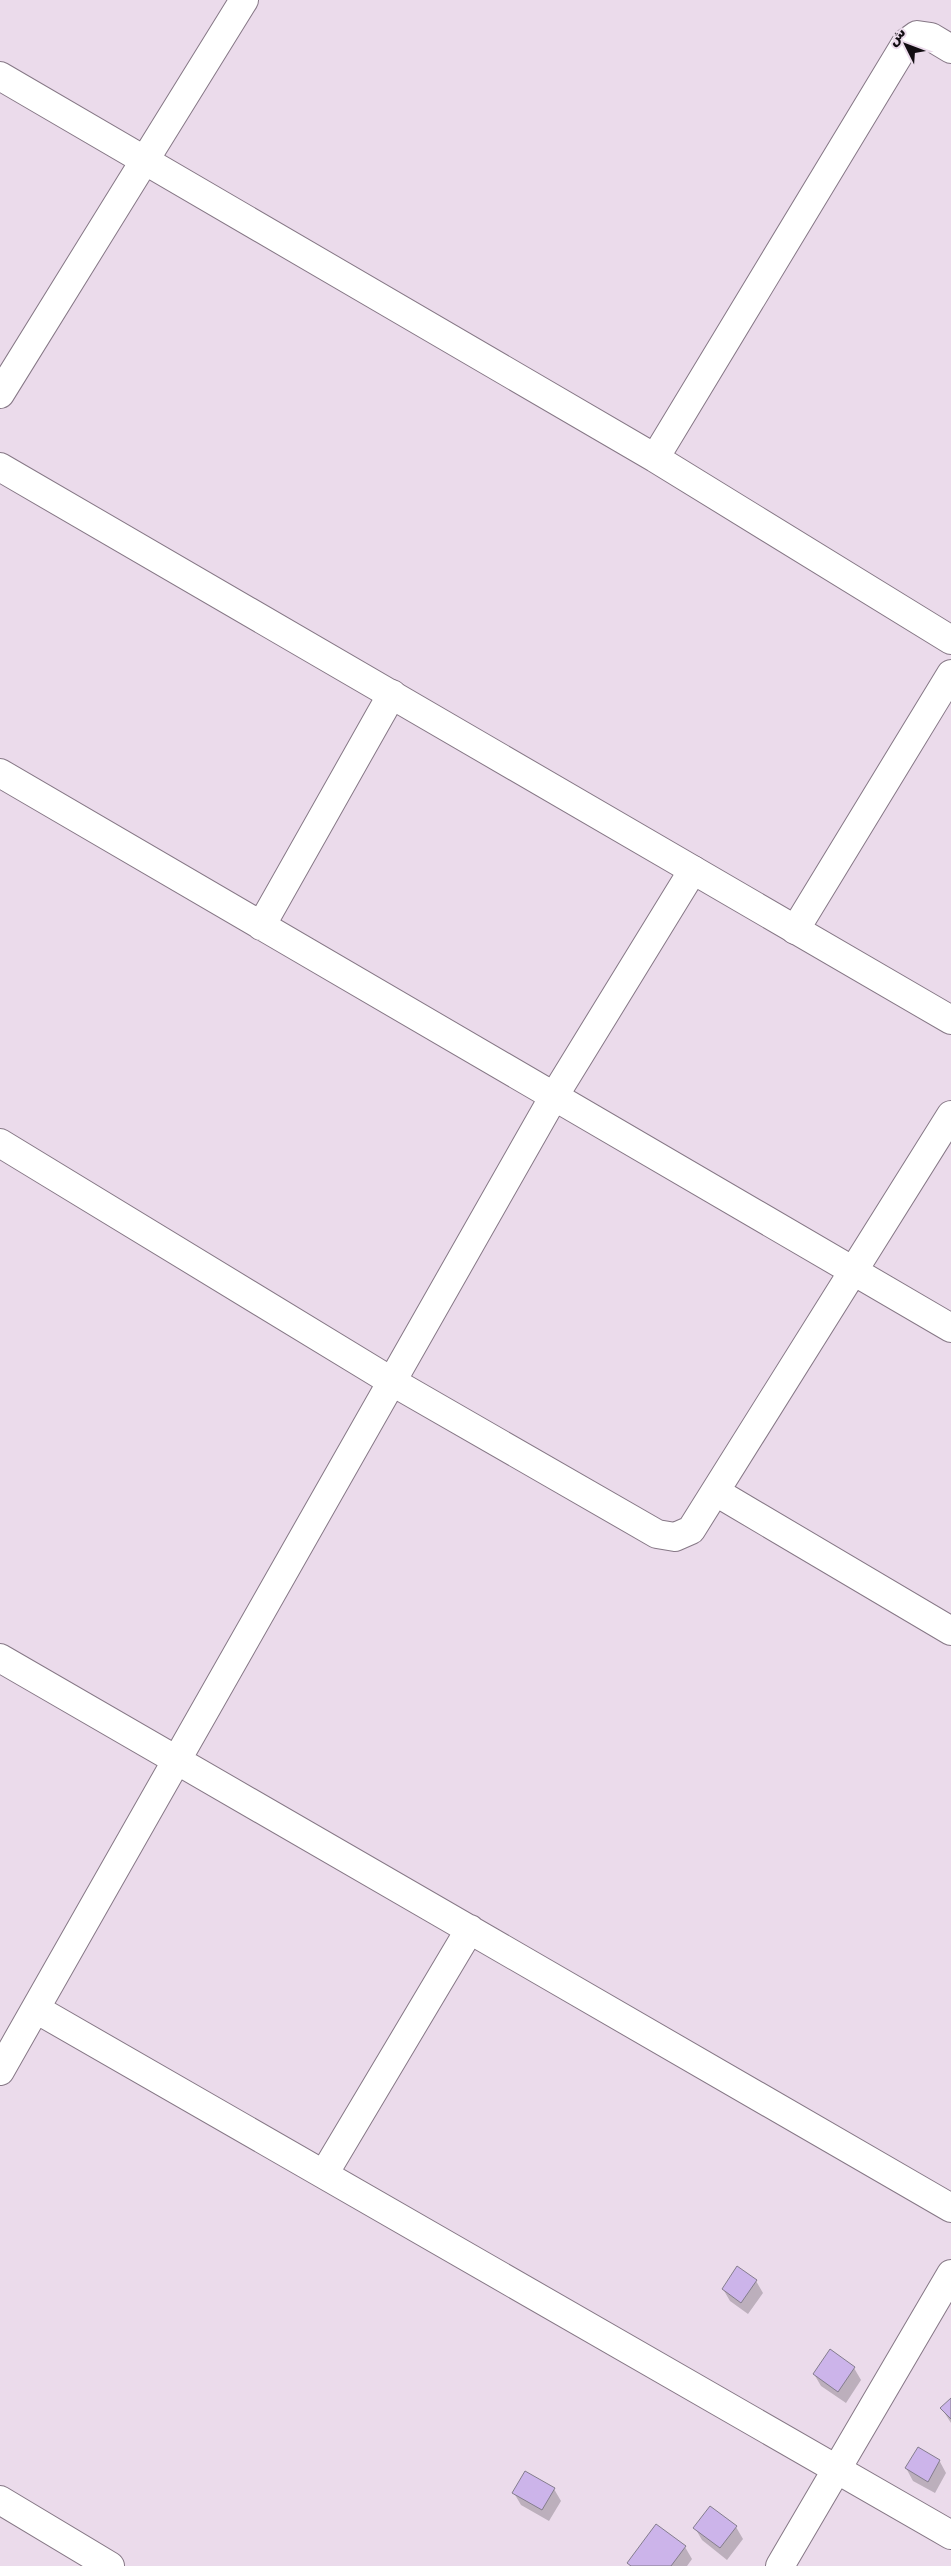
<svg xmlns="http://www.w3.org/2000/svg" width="951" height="2566" font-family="'DejaVu Sans','Noto Naskh Arabic',sans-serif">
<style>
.shadow{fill:#0003}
.building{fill:#ccb4ea;stroke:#847d8d}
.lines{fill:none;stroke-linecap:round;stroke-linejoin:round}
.street-casing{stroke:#867886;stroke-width:30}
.secondary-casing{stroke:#867886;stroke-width:30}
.street{stroke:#fff;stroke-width:28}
.secondary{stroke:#fff;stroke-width:28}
</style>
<rect width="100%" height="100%" fill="#ebdbeb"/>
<path class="shadow" d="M756,2281L763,2293L748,2314L730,2301L723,2289Z
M830,2351L854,2368L861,2380L846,2403L821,2386L814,2374Z
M951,2400V2423L942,2409Z
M939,2460L946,2473L935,2493L913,2481L906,2468Z
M554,2489L561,2501L549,2521L521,2505L514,2493Z
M736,2527L743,2539L727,2560L702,2540L695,2528Z
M685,2547L692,2559L687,2566H630L628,2563Z"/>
<path class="building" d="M737,2266L757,2280L741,2303L722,2289Z
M830,2349L855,2367L838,2392L813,2374Z
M951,2398V2419L940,2408Z
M918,2447L940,2460L928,2482L905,2468Z
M525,2471L555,2488L542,2510L512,2493Z
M710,2506L737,2526L720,2548L693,2528Z
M656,2524L686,2546L671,2566H631L627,2563Z"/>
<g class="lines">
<defs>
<path id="street" d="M0,76L655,458L951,640
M0,394L244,0
M655,458L906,43L917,35L931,37L951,49
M0,773L951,1328
M261,926L392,694
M795,930L951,674
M0,1143L391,1381L657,1534L675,1537L691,1530L951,1115
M716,1492L951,1631
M0,1658L951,2208
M36,2009L951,2535
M0,2071L553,1098L693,870
M324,2174L470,1929
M0,2500L110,2566
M780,2566L951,2274"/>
<path id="secondary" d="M0,467L951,1020"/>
</defs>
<use href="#street" class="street-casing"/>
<use href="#secondary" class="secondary-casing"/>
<use href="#street" class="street"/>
<use href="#secondary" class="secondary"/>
</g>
<g transform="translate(906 45) rotate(312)" stroke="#ebdbeb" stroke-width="4" paint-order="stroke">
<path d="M0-4L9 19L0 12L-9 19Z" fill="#120d12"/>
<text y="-8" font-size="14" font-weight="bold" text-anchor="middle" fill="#120d12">ش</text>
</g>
</svg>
